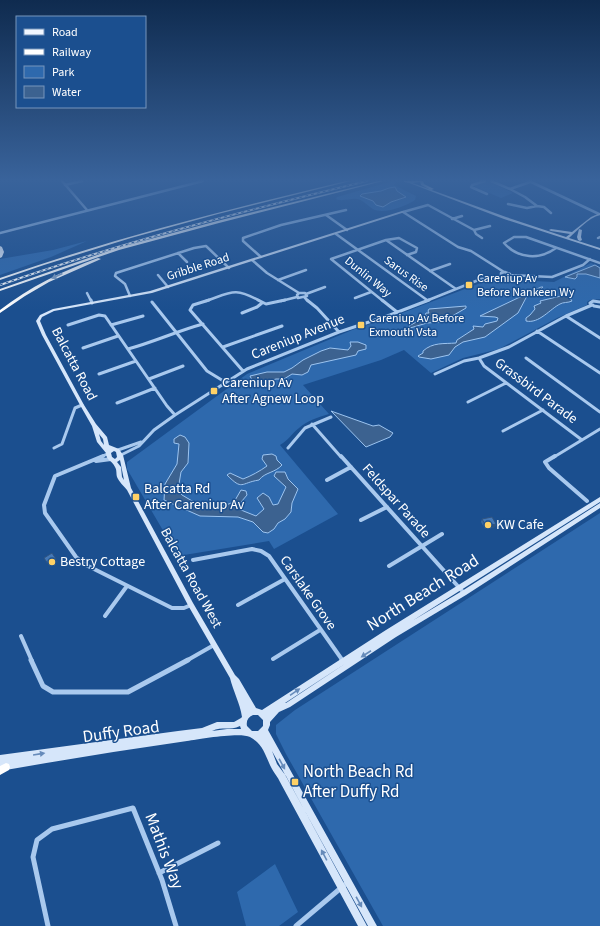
<svg xmlns="http://www.w3.org/2000/svg" width="600" height="926" font-family="'Source Sans 3',sans-serif">
<style>
.green{fill:#2e69ad}
.water{fill:#3c6290;stroke:#9cc4f0}
.lines{fill:none;stroke-linecap:round;stroke-linejoin:round}
.street-far3{stroke:#a9c9ee;stroke-width:2.5}
.street-far2{stroke:#a9c9ee;stroke-width:3}
.street-far1{stroke:#a9c9ee;stroke-width:4}
.street{stroke:#a9c9ee;stroke-width:5}
.secondary{fill:#d6e6fa;fill-rule:evenodd}
.primary{fill:#f0f6ff;fill-rule:evenodd}
.highway{fill:#fff;fill-rule:evenodd}
.rail-casing{stroke:#fff;stroke-width:2}
.rail{stroke:#1b4f8f;stroke-width:1;stroke-dasharray:3;stroke-linecap:butt}
.wall{fill:#3a679d}
.shaded-wall{fill:#305480}
.building{fill:#4478b7;stroke:#305480}
.oneway{fill:#829ec1}
.oneway2{fill:#668bba}
.poi-dot{fill:#ffd166;stroke:#1b4f8f;stroke-width:1.5}
.labels{text-anchor:middle;dominant-baseline:central;stroke-width:3;stroke-linejoin:round;paint-order:stroke}
.far-street-label{font-size:12px;fill:#fff;stroke:#1b4f8f}
.far-poi-label{font-size:12px;fill:#fff;stroke:#1b4f8f;text-anchor:start}
.street-label{font-size:14px;fill:#fff;stroke:#1b4f8f}
.poi-label{font-size:14px;fill:#fff;stroke:#1b4f8f;text-anchor:start}
.near-street-label{font-size:17px;fill:#fff;stroke:#1b4f8f}
.near-poi-label{font-size:17px;fill:#fff;stroke:#1b4f8f;text-anchor:start}
</style>
<rect width="100%" height="100%" fill="#1b4f8f"/>
<path class="green" d="M393,181L396,182L394,185L416,196L415,200C406,206 383,215 373,209C368,206 363,200 357,199C350,198 342,202 336,199L337,197Z
M488,181L513,193L501,198L475,187L474,185Z
M87,241L51,257L0,275V259L53,250Z
M591,263L600,267V299L590,300L587,302V305L557,318L499,349L463,358L431,373L404,350L381,360L303,385L329,414C318,417 307,421 299,428C291,434 289,440 280,445L338,514L274,549L269,541L178,556L127,469V462L247,374L357,328L384,320L491,279L554,282Z
M600,513V926H383L286,754L276,734V725L295,710Z
M275,864L298,912L279,926H246L237,892Z"/>
<path class="water" d="M395,187L397,191L406,197L391,202L383,207L376,205L373,201L360,196L362,194L381,191L389,188Z
M595,265L600,268V278L586,274H577V277L575,279L565,277Z
M541,287H543C538,292 534,297 527,296L518,313L485,337L463,342L455,347L449,355L431,359L419,357L418,356L423,353V351C433,342 444,344 456,343L457,340L474,329L473,326L483,327L485,324L497,321L498,318L495,317L480,316Z
M565,295L570,298L572,301C568,303 563,302 560,304C550,309 539,324 526,321V318L530,315L535,309L534,306L541,303L540,301Z
M466,306V308L442,322L427,323L410,328L409,326L418,321L419,319L426,317L427,316L425,315L426,313H429L428,311L429,309Z
M350,342H358L366,345V349L358,351L356,355L311,365L308,372L302,375L292,374L284,379H276L262,383L253,382L250,376L267,372H284L292,368L303,360L321,351L330,348L348,350L351,346Z
M331,411L373,426L379,425L393,433L390,437L366,447Z
M180,435L185,437L189,443L188,463L181,472L178,490L182,495L199,505L215,509L234,502L241,490L246,491L247,495L236,508L256,516L264,509L257,498L263,493L269,497L273,505L278,504L286,487L274,476L276,472H285L288,479L298,489L292,503L291,512L285,519L278,523L274,529L268,533L263,532L253,522L238,517L200,516L164,500L165,484L177,464L179,444L174,443V439Z
M272,454L276,456L277,460L282,465C275,473 265,472 259,480C240,483 243,491 227,475L230,473L243,479C251,476 260,471 267,466L262,459L263,455Z"/>
<g class="lines">
<path class="street-far3" d="M62,181L87,210
M485,181L472,185L471,187L487,194
M491,181L510,189
M529,181L599,214
M65,185L82,181
M508,204L527,208L537,206L525,197L510,189L530,182
M537,206L544,207L551,213
M403,212L458,247L471,251L504,272
M403,212L428,205L474,230L490,226
M326,215L347,230
M452,219L462,216
M474,230L476,234L482,238
M0,233L203,181
M336,234L427,300
M598,238L600,237
M386,240L399,238L417,248L416,252L407,255
M556,248C540,260 518,259 504,243L514,237H526L600,263
M178,253L187,262
M261,257L243,241V238L281,225L346,210
M252,260L267,273L299,293
M430,271L450,264
M505,272L510,274V277L505,278L501,276V273Z
M158,275L168,287
M510,275L552,277L583,265L590,259
M278,280L306,270
M87,293L91,301
M299,293H305L307,296L298,298L297,295Z
M306,294L325,287
M130,296L125,284L115,276L116,273L194,248L206,246L229,268
M305,298L308,301
M355,298L371,292
M206,301C232,292 234,287 260,301
M281,301L297,297
M383,301L331,259L386,240L456,289
M426,301L481,279L501,276"/>
<path class="street-far2" d="M91,300L92,303
M209,300L193,305L190,310L243,371
M258,300L266,304L285,300
M307,300L317,308L339,332
M382,300L397,312
M152,302L207,371L225,382
M600,302L593,301L590,303L594,306L600,307
M242,313L257,307L262,303
M566,316L600,338
M68,325L99,315L105,316L167,406L175,415
M111,325L143,316
M537,331L600,373
M223,347L282,326
M83,348L118,336
M128,349C154,342 177,331 203,324
M479,358L484,366L582,440
M526,358L600,412
M99,374L136,361
M435,374L464,361L479,358L509,347L566,316L592,305
M149,379L183,366
M468,402L506,383
M117,403L155,388
M312,424L341,457
M503,431L543,410
M54,448L62,444L75,408L82,405
M288,448L305,428L331,417
M118,450L141,442
M121,455L139,446L154,430L175,415L247,369L339,332L390,315L429,300
M101,457L109,453
M554,457L600,429"/>
<path class="street-far1" d="M103,456L55,476L44,505L45,513L76,557L86,565L172,608H184L191,605
M341,456L464,593
M555,456L545,462L549,468L587,501
M96,461L111,459
M327,480L351,467
M361,520L387,507
M193,560L252,549L261,551L269,556L343,661
M389,566L442,534
M238,605L285,579
M105,616L127,586
M21,636L32,661
M273,659L320,630
M186,661L214,645"/>
<path class="street" d="M31,660L43,686L53,692H128L188,660
M342,660L344,662
M159,873L218,843
M48,926L33,857L37,840L52,829L133,808L162,880L176,926
M296,926L348,882"/>
<path class="secondary" d="M404,181H407L506,217L566,237L570,234L551,231L549,230L551,229L572,232L591,217L600,213V215C588,218 578,230 569,238L600,248V250L504,219Z
M402,211L405,212L152,293L54,311L42,317L40,321L46,335L84,405L96,424L107,437L109,445L119,449L123,455L131,488L193,603L235,675L239,679L256,708L262,710L386,630L600,497V502L412,621L462,591L600,503V508L466,595L396,637L290,707L279,712L270,722V725L268,730L377,926H368L272,751L277,764L286,776L367,926H358L280,782C278,777 274,773 272,769C265,756 264,745 250,737C240,732 200,739 187,741C124,750 62,760 0,771V763L25,759L0,763V755L178,731L202,728L217,722H234L241,718L242,717C240,703 233,691 230,678L189,607L127,490C124,486 119,482 117,477C116,473 117,470 115,467C112,460 106,461 106,453L97,442L92,426L80,405L42,335L36,321L40,315L53,309L150,291ZM99,434L103,439L104,445L101,441ZM114,451L116,452L117,457L115,459L112,457L111,453ZM120,460L124,480L122,477L121,467L117,462ZM346,663L286,703H285ZM253,715H258L263,720V726L258,731H252L247,726C246,721 248,717 253,715ZM240,726L241,729H227L212,731C222,726 230,731 240,726Z
M579,229L582,230L581,237L582,240L580,241L578,240L577,237Z"/>
<path class="primary" d="M0,246L2,247L4,252L2,257L0,258Z"/>
<path class="highway" d="M346,181H351L218,214L131,238L44,265L0,280V278C114,238 230,209 346,181Z
M379,181H383L219,223L119,250L0,291V289L117,248L217,221Z
M404,181H423L424,184L434,189L431,190L421,185L420,182L412,183L404,182Z
M98,258L101,259L49,282L25,296L0,313V310C30,287 62,271 98,258Z
M6,763L9,764L10,767L9,770L0,775V766Z"/>
<defs>
<path id="rail" d="M0,285C120,243 243,211 367,181"/>
</defs>
<use href="#rail" class="rail-casing"/>
<use href="#rail" class="rail"/>
</g>
<path class="wall" d="M482,519L496,524L495,527L485,529L481,522Z"/>
<path class="shaded-wall" d="M496,524L495,527L485,529L486,526Z
M56,559L58,562L50,567L48,564Z"/>
<path class="building" d="M492,517L496,524L486,526L482,519Z
M52,553L56,559L48,564L44,558Z"/>
<defs><path id="oneway-solid" d="M-6-.8H1V-3.2L6.5 0L1 3.2V.8H-6Z"/></defs>
<use class="oneway" href="#oneway-solid" transform="translate(57 276) rotate(155)"/>
<g class="oneway2">
<use href="#oneway-solid" transform="translate(366 654) rotate(147)"/>
<use href="#oneway-solid" transform="translate(295 692) rotate(-34)"/>
<use href="#oneway-solid" transform="translate(39 754) rotate(-9)"/>
<use href="#oneway-solid" transform="translate(282 764) rotate(61)"/>
<use href="#oneway-solid" transform="translate(324 855) rotate(-118)"/>
<use href="#oneway-solid" transform="translate(359 902) rotate(61)"/>
</g>
<linearGradient id="sky" x2="0" y2="1"><stop stop-color="#0f2b4f"/><stop offset="0.58" stop-color="#39639b"/><stop offset="1" stop-color="#39639b" stop-opacity="0"/></linearGradient>
<rect width="600" height="310" fill="url(#sky)"/>
<g class="poi-dot">
<rect x="465" y="281" width="8" height="8" rx="2"/>
<rect x="357" y="321" width="8" height="8" rx="2"/>
<rect x="210" y="387" width="8" height="8" rx="2"/>
<rect x="132" y="493" width="8" height="8" rx="2"/>
<circle cx="488" cy="525" r="4"/>
<circle cx="52" cy="562" r="4"/>
<rect x="291" y="778" width="8" height="8" rx="2"/>
</g>
<g class="labels">
<g class="far-street-label">
<text transform="translate(198 267) rotate(-18)">Gribble Road</text>
<text transform="translate(406 274) rotate(36)">Sarus Rise</text>
<text transform="translate(368 277) rotate(39)">Dunlin Way</text>
</g>
<g class="far-poi-label">
<text x="477" y="278">Careniup Av<tspan x="477" dy="14">Before Nankeen Wy</tspan></text>
<text x="369" y="318">Careniup Av Before<tspan x="369" dy="14">Exmouth Vsta</tspan></text>
</g>
<g class="street-label">
<text transform="translate(298 337) rotate(-22)">Careniup Avenue</text>
<text transform="translate(74 364) rotate(62)">Balcatta Road</text>
<text transform="translate(536 391) rotate(37)">Grassbird Parade</text>
<text transform="translate(396 501) rotate(48)">Feldspar Parade</text>
<text transform="translate(191 578) rotate(61)">Balcatta Road West</text>
<text transform="translate(308 593) rotate(55)">Carslake Grove</text>
</g>
<g class="poi-label">
<text x="222" y="383">Careniup Av<tspan x="222" dy="16">After Agnew Loop</tspan></text>
<text x="144" y="489">Balcatta Rd<tspan x="144" dy="16">After Careniup Av</tspan></text>
<text x="496" y="525">KW Cafe</text>
<text x="60" y="562">Bestry Cottage</text>
</g>
<g class="near-street-label">
<text transform="translate(423 593) rotate(-32)">North Beach Road</text>
<text transform="translate(121 732) rotate(-8)">Duffy Road</text>
<text transform="translate(164 851) rotate(69)">Mathis Way</text>
</g>
<g class="near-poi-label">
<text x="303" y="772">North Beach Rd<tspan x="303" dy="20">After Duffy Rd</tspan></text>
</g>
</g>
<rect x="16" y="16" width="130" height="92" fill="#1b4f8f" stroke="#7695bc"/>
<rect x="24" y="29" width="20" height="6" fill="#f0f6ff" stroke="#7695bc"/>
<text x="52" y="36" font-size="12" fill="#ffffff">Road</text>
<rect x="24" y="49" width="20" height="6" fill="#ffffff" stroke="#7695bc"/>
<text x="52" y="56" font-size="12" fill="#ffffff">Railway</text>
<rect x="24" y="66" width="20" height="12" fill="#2e69ad" stroke="#7695bc"/>
<text x="52" y="76" font-size="12" fill="#ffffff">Park</text>
<rect x="24" y="86" width="20" height="12" fill="#3c6290" stroke="#7695bc"/>
<text x="52" y="96" font-size="12" fill="#ffffff">Water</text>
</svg>
